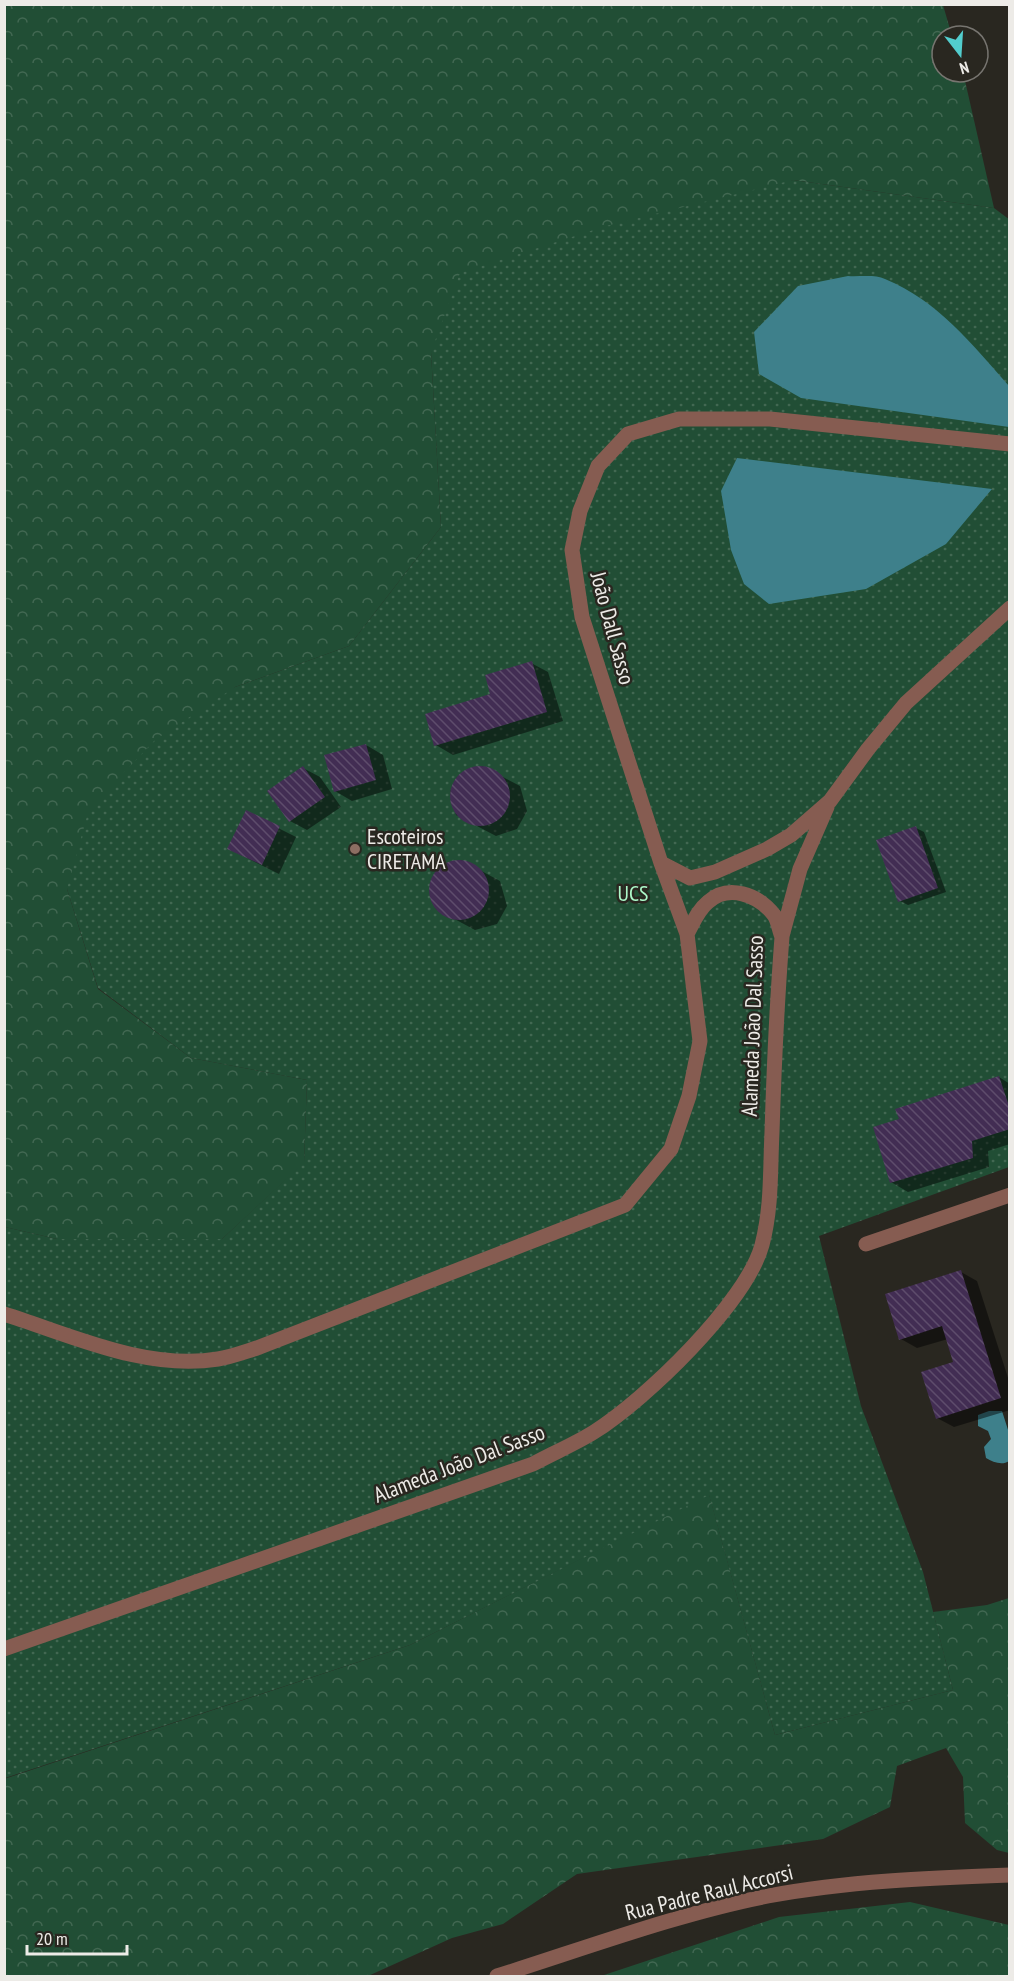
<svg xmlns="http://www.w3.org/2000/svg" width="1014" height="1981" font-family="'PT Sans Narrow',sans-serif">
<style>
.forest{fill:url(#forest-crowns)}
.park{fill:url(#park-dots)}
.water{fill:#3e808b}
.shadow{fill:#0007}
.building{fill:url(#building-back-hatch)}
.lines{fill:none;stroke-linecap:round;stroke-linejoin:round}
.service{stroke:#865c51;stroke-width:15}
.minor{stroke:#865c51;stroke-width:15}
.education-dot{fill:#8d6e63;stroke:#292720;stroke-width:2}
.labels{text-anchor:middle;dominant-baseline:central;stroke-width:5;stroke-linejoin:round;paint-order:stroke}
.street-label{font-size:22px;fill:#edebe7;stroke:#292720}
.poi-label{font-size:22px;fill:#edebe7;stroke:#292720;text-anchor:start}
.park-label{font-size:22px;fill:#acf8c9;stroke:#292720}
</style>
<defs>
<pattern id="forest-crowns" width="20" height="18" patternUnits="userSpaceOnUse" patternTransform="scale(1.5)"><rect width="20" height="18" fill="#214e35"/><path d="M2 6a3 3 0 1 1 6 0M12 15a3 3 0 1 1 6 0" fill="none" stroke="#426852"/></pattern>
<pattern id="park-dots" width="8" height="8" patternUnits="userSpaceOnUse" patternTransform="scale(1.5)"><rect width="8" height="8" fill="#214e35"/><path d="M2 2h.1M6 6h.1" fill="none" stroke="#426852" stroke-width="1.8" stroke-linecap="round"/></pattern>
<pattern id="building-back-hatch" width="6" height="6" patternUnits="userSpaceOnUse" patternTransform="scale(1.5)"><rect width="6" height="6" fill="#422d53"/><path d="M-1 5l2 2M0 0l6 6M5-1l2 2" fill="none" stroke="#5e4c6c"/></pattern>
</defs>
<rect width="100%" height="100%" fill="#292720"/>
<path class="forest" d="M5,5H943L952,36H942V72H963L994,208L793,180L431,352L441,527L349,646L235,687L67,889L98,989L191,1058L307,1080L304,1163L222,1239H57L5,1227Z
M709,1494L775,1735L953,1690L933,1612L987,1605L1009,1598V1853L997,1850L965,1823L963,1777L946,1748L897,1766L890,1807L823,1839L577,1874L503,1924L452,1938L368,1976H5L4,1779L410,1645Z
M910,1902L1009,1925V1976H601L779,1917Z"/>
<path class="park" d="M793,180L994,208L1010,220L1009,1167L819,1236L861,1406L923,1572L953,1690L775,1735L709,1495L410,1645L5,1778V1227L57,1239H222L304,1162L307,1080L191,1058L98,988L67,889L89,809L155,740L235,687L349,646L441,527L431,352L460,273L606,226Z"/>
<path class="water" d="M848,276C859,277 875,274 885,279C937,300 973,345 1009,386V427L801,398L759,374L754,332L798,286Z
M737,458L992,489L946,544L866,589L769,604L744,584L731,550L721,491Z
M989,1411H1002L1009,1433V1461C1002,1466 993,1462 986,1458L984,1447L991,1439L988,1431L978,1426V1415Z"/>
<path class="shadow" d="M531,663L548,672L563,721L453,755L436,745Z
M366,745L383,755L392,789L352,801L335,791Z
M482,766L520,786L527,811L517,829L496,836L456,815L450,792L457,777Z
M303,768L320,777L341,807L307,830L290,821Z
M246,812L296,837L279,874L229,849Z
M916,828L924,832L946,892L908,905L900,901Z
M461,860L500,881L507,906L497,924L475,930L436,909L430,886L437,871Z
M999,1077L1010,1084V1144L988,1151L989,1167L908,1192L891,1182L901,1120Z
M961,1272L977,1281L1010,1384V1410L954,1427L937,1418L955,1363L948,1339L917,1348L901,1339Z"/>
<path class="building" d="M532,661L547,712L434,746L425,714L490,694L485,675Z
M366,744L376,780L334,792L324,755Z
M303,766L325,797L289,822L267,791Z
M450 796a30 30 0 1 1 60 0a30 30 0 1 1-60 0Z
M246,810L280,826L262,865L227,849Z
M916,826L938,888L898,902L876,840Z
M429 890a30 30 0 1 1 60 0a30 30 0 1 1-60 0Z
M999,1076L1010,1109V1129L972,1141L973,1158L890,1183L873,1127L899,1119L895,1109Z
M961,1270L1001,1398L936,1419L921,1372L953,1362L942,1326L899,1340L885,1294Z"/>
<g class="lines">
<path class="service" d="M661,863L690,878L715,872L767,849L791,835L830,801L868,749L906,703L1010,608
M687,934L661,863L582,617L572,550L580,511L598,466L628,434L679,419H770L1010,444
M782,936L800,869L827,807
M4,1314C71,1335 146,1371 218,1359C231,1357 244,1352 257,1348L625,1205L671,1149L689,1096L700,1041L687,934C693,923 698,910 708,902C728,884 758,894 774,915C778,920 779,930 782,937C777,1002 774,1067 772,1132C770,1172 772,1206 762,1245C746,1303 645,1400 594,1432C575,1444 553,1453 533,1464L4,1649"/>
<path class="minor" d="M866,1244L1010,1195
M497,1976C583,1949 680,1913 768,1896C848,1881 929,1878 1010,1875"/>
</g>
<circle class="education-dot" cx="355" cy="849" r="6"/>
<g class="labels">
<g class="street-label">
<text transform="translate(613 628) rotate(75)">João Dall Sasso</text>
<text transform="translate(752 1026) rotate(-88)">Alameda João Dal Sasso</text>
<text transform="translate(459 1463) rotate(-21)">Alameda João Dal Sasso</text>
<text transform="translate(709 1892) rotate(-14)">Rua Padre Raul Accorsi</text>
</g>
<g class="poi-label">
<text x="367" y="836">Escoteiros<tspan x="367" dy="25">CIRETAMA</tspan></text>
</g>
<g class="park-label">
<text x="633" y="893">UCS</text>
</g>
</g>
<rect width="1014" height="1981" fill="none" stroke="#edebe7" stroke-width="12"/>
<g transform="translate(960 54) rotate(163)"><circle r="28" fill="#292720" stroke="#777570" stroke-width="1.5"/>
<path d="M0-4.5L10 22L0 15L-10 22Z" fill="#52cdcd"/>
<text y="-9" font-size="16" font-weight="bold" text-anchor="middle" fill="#edebe7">N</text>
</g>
<path d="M27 1945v9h100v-9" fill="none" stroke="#edebe7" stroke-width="3"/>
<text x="36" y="1945" font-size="18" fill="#edebe7" stroke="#292720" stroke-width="4.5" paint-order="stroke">20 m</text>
</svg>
